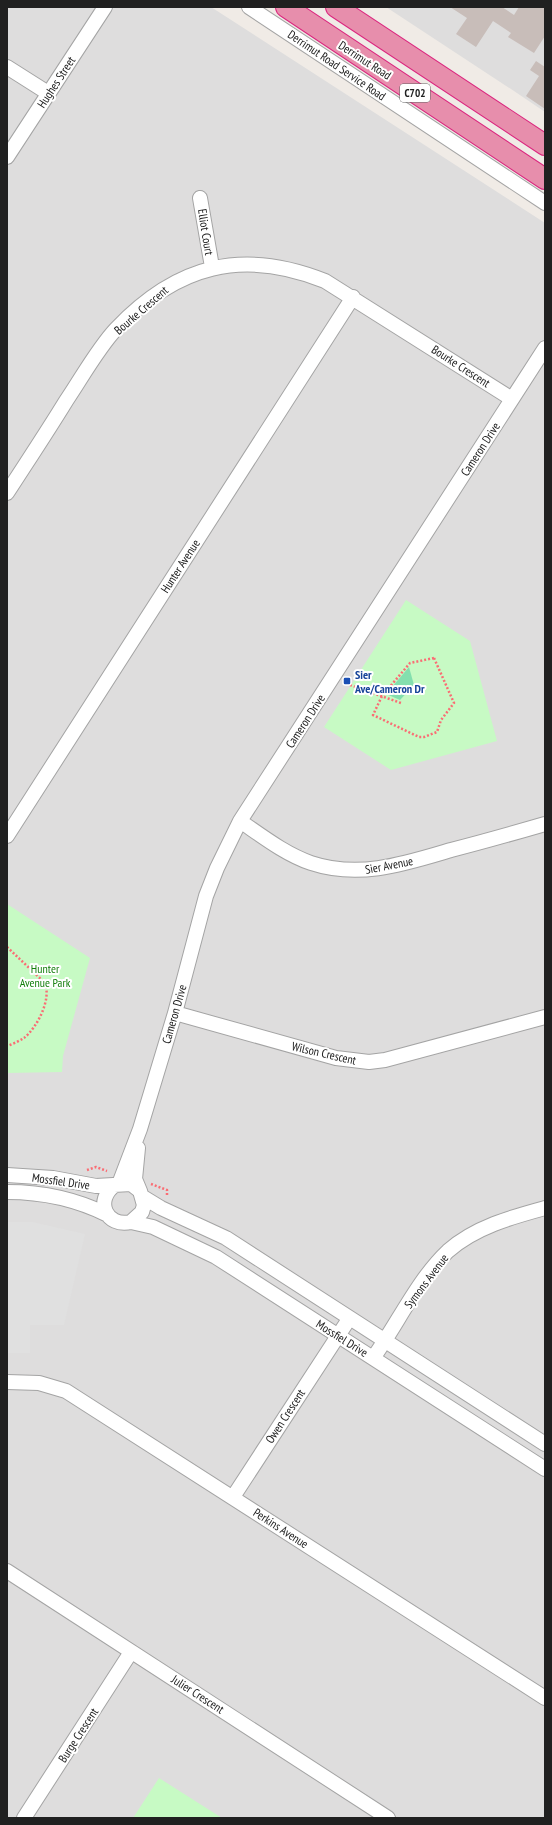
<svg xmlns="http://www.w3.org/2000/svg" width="552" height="1825" font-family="'PT Sans Narrow',sans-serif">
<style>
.residential{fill:#dedddd}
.park{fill:#c7fac4}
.pitch{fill:#84dfae}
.parking{fill:#e0e0e0}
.building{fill:#c8bdb9}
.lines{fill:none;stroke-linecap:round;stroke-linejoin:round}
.minor-casing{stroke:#a4a4a4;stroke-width:16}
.highway-casing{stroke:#db267f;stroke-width:22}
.path{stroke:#fa6d74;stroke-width:2.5;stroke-dasharray:2 2;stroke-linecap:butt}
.minor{stroke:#fff;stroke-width:14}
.highway{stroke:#e78eac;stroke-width:20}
.transit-dot{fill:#1a4fb4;stroke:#fff;stroke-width:1.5}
.labels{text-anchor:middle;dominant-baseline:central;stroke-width:4;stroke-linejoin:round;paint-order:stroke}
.shield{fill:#fff;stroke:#636363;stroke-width:1}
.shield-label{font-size:11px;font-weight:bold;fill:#202020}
.street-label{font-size:12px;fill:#202020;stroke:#fff}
.transit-label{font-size:12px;font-weight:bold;fill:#164399;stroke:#fff;text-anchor:start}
.park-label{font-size:12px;fill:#137f0c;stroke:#fff}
</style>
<rect width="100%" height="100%" fill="#f0ebe6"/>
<path class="residential" d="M7,7H211L545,223V1818H7Z
M386,7H545V112L514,91Z"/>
<path class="park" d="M406,600L470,641L497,741L391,770L324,727Z
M7,904L90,958L63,1056L62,1072L7,1073Z
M159,1778L222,1818H133Z"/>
<path class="pitch" d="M409,667L414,685L400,700L386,694Z"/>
<path class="parking" d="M7,1222H32L85,1234L64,1325H30V1353H7Z"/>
<path class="building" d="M450,7H502L514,15L519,7H545V36L534,53L508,37L511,33L493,21L476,47L456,34L467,18Z
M536,61L545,67V109L526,96L539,76L530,70Z"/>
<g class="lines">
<defs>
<path id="minor" d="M249,7L545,203
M7,67L48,93
M7,157L105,7
M200,198L212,267
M7,493C27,462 47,432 66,401C81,379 98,348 116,329C177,265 242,248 325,281L512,399
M240,821C262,836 285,854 311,863C359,879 404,864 451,850C482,842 514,833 545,824
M7,836L353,297
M175,1013L336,1058L369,1062L385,1060L545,1017
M138,1148L135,1179L140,1191
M7,1175L53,1178L96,1186L131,1184L140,1191L144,1205L142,1212L131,1222C106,1228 94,1200 115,1185
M119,1184L140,1129L175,1013L206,896L217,868L240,821L545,348
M7,1192C42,1192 76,1199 108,1215
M143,1197L161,1208L226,1238L545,1444
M131,1222L153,1227L216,1257L545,1469
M373,1358C397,1325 418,1279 448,1251C475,1227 512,1217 545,1208
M7,1382L39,1383L66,1391L545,1698
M233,1497L349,1319
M7,1571L388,1818
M24,1818L131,1652"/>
<path id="highway" d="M286,7L545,179
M336,7L545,145"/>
</defs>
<use href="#minor" class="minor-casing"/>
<use href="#highway" class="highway-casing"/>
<path class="path" d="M434,658L454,703L441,720L437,732L424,737H419L373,715L382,696L410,663Z
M350,685L401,703
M7,947L44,982C53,997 37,1028 24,1038C19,1041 13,1044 7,1046
M87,1170L96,1167L107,1171
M151,1184L167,1190V1196"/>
<use href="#minor" class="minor"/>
<use href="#highway" class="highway"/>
</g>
<rect class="transit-dot" x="343" y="677" width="8" height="8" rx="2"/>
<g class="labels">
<rect class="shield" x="400" y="84" width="30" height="18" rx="3"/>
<g class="shield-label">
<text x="415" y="93">C702</text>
</g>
<g class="street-label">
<text transform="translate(365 60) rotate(33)">Derrimut Road</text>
<text transform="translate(337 65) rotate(34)">Derrimut Road Service Road</text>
<text transform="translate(56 82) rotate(-57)">Hughes Street</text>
<text transform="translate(206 232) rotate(81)">Elliot Court</text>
<text transform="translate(141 310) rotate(-41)">Bourke Crescent</text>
<text transform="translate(461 366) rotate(33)">Bourke Crescent</text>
<text transform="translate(480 449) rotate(-57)">Cameron Drive</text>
<text transform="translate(180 566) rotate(-57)">Hunter Avenue</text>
<text transform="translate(305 721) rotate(-57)">Cameron Drive</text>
<text transform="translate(389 865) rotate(-11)">Sier Avenue</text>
<text transform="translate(174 1014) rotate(-74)">Cameron Drive</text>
<text transform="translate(324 1053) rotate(13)">Wilson Crescent</text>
<text transform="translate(61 1181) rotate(8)">Mossfiel Drive</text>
<text transform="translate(426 1281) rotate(-53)">Symons Avenue</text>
<text transform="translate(342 1338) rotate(32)">Mossfiel Drive</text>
<text transform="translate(285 1416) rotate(-57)">Owen Crescent</text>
<text transform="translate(281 1528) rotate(33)">Perkins Avenue</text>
<text transform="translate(198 1694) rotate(33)">Julier Crescent</text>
<text transform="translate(78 1735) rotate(-57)">Burge Crescent</text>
</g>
<g class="transit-label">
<text x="355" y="674">Sier<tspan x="355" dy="14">Ave/Cameron Dr</tspan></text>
</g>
<g class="park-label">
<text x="45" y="968">Hunter<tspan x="45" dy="14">Avenue Park</tspan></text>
</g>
</g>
<rect width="552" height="1825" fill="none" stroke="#202020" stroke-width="16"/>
</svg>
